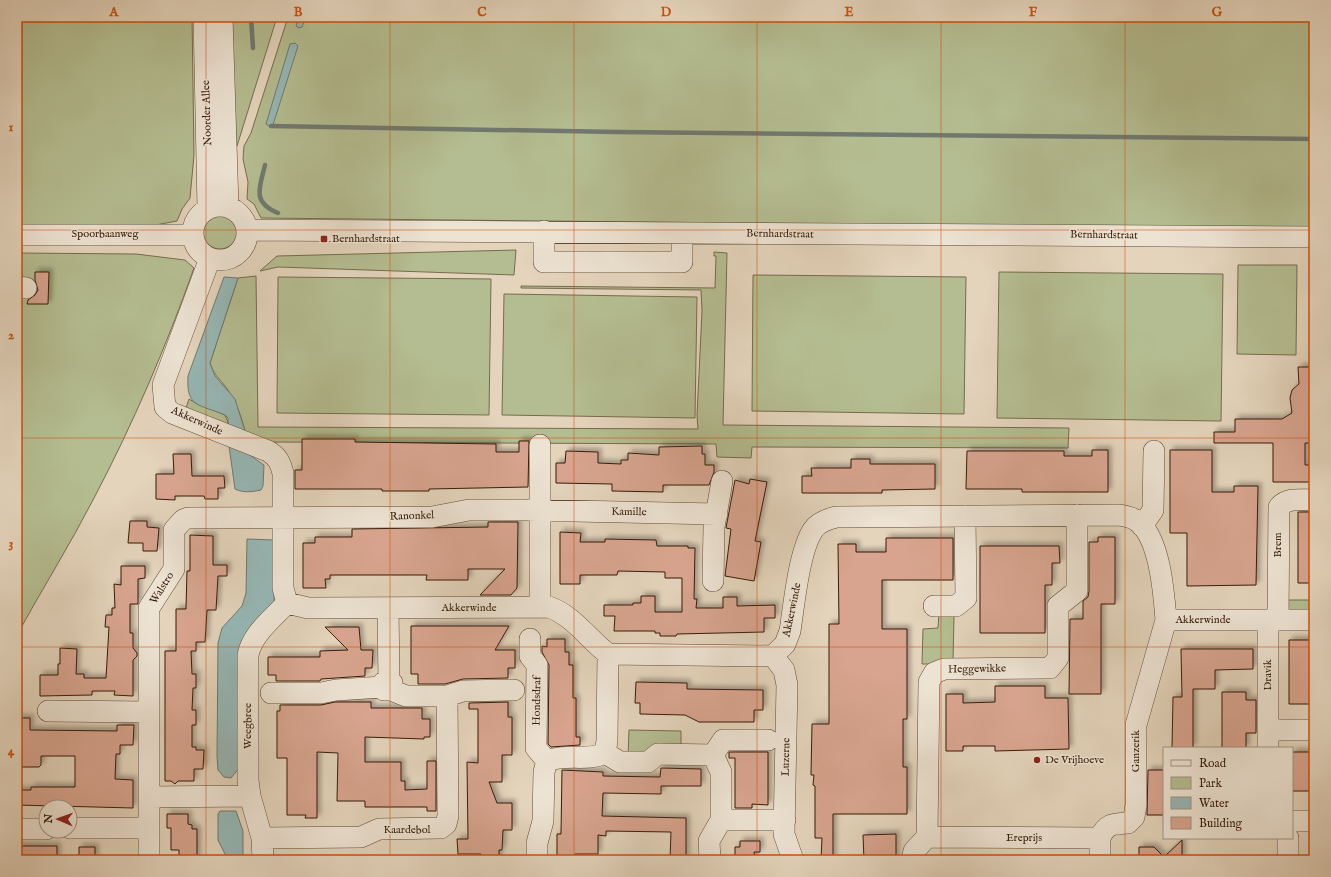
<svg xmlns="http://www.w3.org/2000/svg" width="1331" height="877" font-family="'IM FELL English',serif">
<style>
.green{fill:#b4bd91;stroke:#766c4c}
.water{fill:#96b7b5;stroke:#707970}
.lines{fill:none;stroke-linecap:round;stroke-linejoin:round}
.stream{stroke:#707970;stroke-width:4.5}
.building{fill:#d8a48f;stroke:#371c08;filter:url(#shadow)}
.minor-casing{stroke:#624a35;stroke-width:22}
.minor{stroke:#ede3d3;stroke-width:21}
.grid{fill:none;stroke:#cd500b;stroke-width:1;stroke-opacity:0.55}
.poi-dot{fill:#8f2418;stroke:#ede3d3;stroke-width:1.5}
.labels{text-anchor:middle;dominant-baseline:central;stroke-width:3;stroke-linejoin:round;paint-order:stroke}
.street-label{font-size:11px;fill:#371c08;stroke:#ede3d3}
.poi-label{font-size:11px;fill:#371c08;stroke:#ede3d3;text-anchor:start}
.neatline{fill:none;stroke:#cd500b;stroke-width:1.5}
.grid-label{font-size:13px;text-anchor:middle;font-weight:bold;fill:#cd500b}
</style>
<defs>
<filter id="shadow"><feDropShadow dx="3.5" dy="-3.5" stdDeviation="2" flood-color="#0004"/></filter>
</defs>
<rect width="100%" height="100%" fill="#e4d4bc"/>
<filter id="stains"><feTurbulence type="fractalNoise" baseFrequency=".005" numOctaves="4"/><feColorMatrix values="0 0 0 0 .2 0 0 0 0 .09 0 0 0 0 .02 0 0 0 .5 -.17"/></filter>
<radialGradient id="worn" r=".72"><stop offset=".6" stop-color="#630" stop-opacity="0"/><stop offset="1" stop-color="#630" stop-opacity=".3"/></radialGradient>
<path class="green" d="M17,17H192L194,155L190,198L182,209L177,221L150,226L17,227Z
M226,17H277L237,146Z
M288,17H1314V229L261,218L254,204L247,199L248,182L243,159L244,146L251,133Z
M203 232a17 17 0 1 1 34 0a17 17 0 1 1-34 0Z
M516,250L514,275L278,267L260,271L277,256Z
M714,252L727,253L723,425L1069,428L1068,448L752,447L751,458L717,457L716,444L267,442L245,431C241,415 235,399 225,386C217,376 215,376 210,363L238,278L256,276L258,427L698,429L697,416L702,311L701,290L521,288V286L715,288L716,256H714Z
M17,253L136,254L185,260L194,268C166,347 133,424 94,498C70,545 42,589 17,635Z
M1238,265H1297L1296,355L1237,354Z
M999,272L1223,274L1221,421L997,418Z
M753,275L966,277L964,414L752,411Z
M278,277L491,279L489,415L277,413Z
M504,294L697,297L695,418L502,415Z
M189,399L197,404L225,415L229,425L185,411Z
M1284,600H1314V614L1284,613Z
M939,613H948L954,617L953,660L949,664H922L923,629L938,628Z
M629,730L681,731V749L628,758Z"/>
<path class="water" d="M299,17H306L302,27L299,28L296,26Z
M295,43L298,46L272,128L266,124L290,44Z
M224,277L238,278L210,363L215,376L235,399L245,431L244,451L264,465L263,486L261,490C252,492 243,493 235,489L229,446L228,418L225,415C199,404 186,408 188,376Z
M247,539L275,540L274,604L251,633L240,767L231,778L224,777L218,770L217,756L218,643L222,628L242,606L246,593Z
M220,811H236L243,831V860H228L218,840V814Z"/>
<g class="lines">
<path class="stream" d="M251,17L253,48
M271,126L617,132L1314,139
M265,165C260,187 251,202 278,213"/>
</g>
<path class="building" d="M35,272H49L48,304H27L28,300L35,295L38,290L35,280Z
M1298,367H1314V443H1305V465H1313V482H1273V443H1214V432H1235V419H1282L1292,413L1290,398L1292,390L1299,384Z
M302,439H355V442L496,444V452H519V441H529L528,487L429,489V491H382V489H295V470H302Z
M702,446V454H705V465H714V472L709,485H663V492L612,491V484L556,483V463H565L566,451L598,452V463L621,464V460H628V453L659,455V447Z
M1092,450H1108V492H1022V489H966L967,451H1064V456H1092Z
M1170,450H1212V492H1234V486H1258L1256,585L1187,586V533H1170Z
M173,454H191L192,476H224L225,488H218V499H205L204,496H175V500L156,499V474H174Z
M851,459H870V464H935V489L882,490V493H802V476H812L811,468H851Z
M750,479L767,482L755,541L761,542L754,581L725,576L731,529L726,528L735,480L749,484Z
M1298,512H1314V583H1298Z
M130,521H147V527L159,528L157,551H143V543H128Z
M488,522H518L517,588L511,595H480L505,569H468V580H426L427,575H330V579H325L326,588H303V543H315V537H352V529L488,527Z
M560,532L581,533L580,542H605V539L656,540L657,546H688V548H695L694,599H697L696,608H723V597H737V606L775,605V618H764V632L677,634L676,636H660V633H655V631H614L615,616H604V605H633V603H641V596H655V612H682V578H665V572L618,571L617,575H580V584H560Z
M190,535L213,536V565H227V576H218L216,610H207L205,642H196V651H191L192,674H196V688H193L192,710H196V725H192V747H196V750H204L203,769H194V781H178L175,784L171,781H165V651H176V609H186L187,571H190Z
M1098,537H1115V604H1101V694H1069L1070,619H1083V601L1088,597L1089,591V542H1098Z
M886,538H953V580H882V629H907V719H903V767H907V814H833V860H821L822,838H815V786L813,785L814,775H811L812,724H829V624H839L838,544H856V552H886Z
M980,546H1059L1060,563H1052V585H1045V633H980Z
M121,566H145V578L138,579V604H130V633H133V648L137,653V656L133,660V696L114,695L115,691H92V695L40,696V675H58V664H60V648L77,649L76,674H84V678H106L109,627H105L106,615H112V608H115L114,584L121,585Z
M411,626H509L495,650H515V668H508V678L463,679L445,684H418V674H411Z
M325,627H359L361,650H373L372,668H365V676L321,679L320,681H276V675H268V657H320V651L348,650Z
M547,639H565V652H569V665H573V698H576V737H580V745L551,747L548,744L549,665L542,652V646L547,647Z
M1289,640H1314V704H1289Z
M1181,649H1253V669L1215,670V689H1193V748H1172L1173,697H1182Z
M636,682L687,683V689L763,690V710H754V722H699L685,715L640,714V703H635Z
M995,686H1045V698H1068L1069,749L995,751V746H963V751H946V694H963V703L995,702Z
M1222,692H1246V700H1256V733H1246V748H1222Z
M335,702H371V708H422V719H430V737H424V739L365,737V762H401V781H405V790L427,789V761H436V811H427V807H365V801H337L338,753L317,752V818H305L306,815H287V758H277V711H280V705H321Z
M508,702V717H512V755H502V782H489L497,803H512V830H503L502,850H499V860H481V854H458L457,839H468L467,762L478,763V709H469V703Z
M17,718H30V730L117,731V725H134L133,745H120V754H116L115,779L133,780V808L17,805V790H31V787H75V756H41V765L39,767H17Z
M729,752H768V805L752,804V808H735V758H729Z
M1292,752H1314V791H1292Z
M661,768L701,769V786H661V794L603,793L602,816L686,818V860H670L671,832L606,831V836L598,835V854H575V860H557V834H561L562,770L603,772V776L660,777Z
M1148,770H1164V815H1147Z
M167,814H188V824L192,825V829H197V860H179V850H171V828H167Z
M896,834V860H864L863,835Z
M1182,840V860H1139V847H1154L1164,857Z
M740,841H760V852H754L755,860H735V847H740Z
M17,846H57V860H17Z
M79,847H95V860H79Z"/>
<g class="lines">
<defs>
<path id="minor" d="M204,17L208,208
M222,17L228,207
M193 233a27 27 0 1 1 54 0a27 27 0 1 1-54 0Z
M247,230L1314,237
M544,231V262H682V233
M17,235H193
M210,258L163,385L165,407L172,413L268,451C278,457 280,462 283,473V588L287,603L308,608L549,607C574,616 588,639 608,654L773,656L785,644L790,631C794,605 799,551 813,530C818,522 828,519 836,517L1119,515C1125,516 1132,517 1137,521C1160,537 1164,594 1166,620H1314
M17,287L26,288
M540,445V607
M1142,526L1153,510L1154,451
M713,581L714,527L722,481
M934,606H956L966,598L965,516
M388,608L389,681
M1268,620V748
M1278,620L1279,507C1288,497 1301,500 1314,500
M530,639V656L537,665L536,748L547,761
M773,656L784,670L787,685L784,834L793,860
M391,690L392,683L389,681L384,682L382,684L384,690H391L406,696H447L463,691L514,690
M271,693H321L336,690L382,687
M48,711L149,712
M1268,730H1314
M605,753L607,741L608,654
M713,755L723,740H768
M149,797L250,796
M721,820H785
M1292,821H1314
M70,828H149
M17,829H46
M927,837L1100,838V860
M262,838L361,837L379,829L441,828L446,824L448,816L447,696
M1100,838C1106,823 1114,824 1128,823L1134,817L1136,805V725L1166,620
M1288,838V860
M149,860V608L174,569V530L183,520L188,518L432,517L469,510H525L717,514
M263,860L262,838L250,796L248,780V655C252,634 273,618 287,603
M537,860V843L543,821L544,772L547,761C566,753 587,762 605,753L620,762H648L658,754L713,755
M710,860L709,841L721,820V772L713,755
M912,860L914,851L927,837L929,682L934,673L944,669L1050,668L1058,658V606L1077,591V515"/>
</defs>
<use href="#minor" class="minor-casing"/>
<use href="#minor" class="minor"/>
</g>
<path class="grid" d="M206,17V860M390,17V860M574,17V860M757,17V860M941,17V860M1125,17V860M17,230H1314M17,438H1314M17,647H1314"/>
<g class="poi-dot">
<rect x="320" y="235" width="8" height="8" rx="2"/>
<circle cx="1037" cy="760" r="4"/>
</g>
<g class="labels">
<g class="street-label">
<text transform="translate(207 113) rotate(-92)">Noorder Allee</text>
<text x="105" y="234">Spoorbaanweg</text>
<text transform="translate(780 234) rotate(1)">Bernhardstraat</text>
<text transform="translate(1104 235) rotate(1)">Bernhardstraat</text>
<text transform="translate(197 421) rotate(24)">Akkerwinde</text>
<text transform="translate(629 512) rotate(1)">Kamille</text>
<text transform="translate(412 516) rotate(-2)">Ranonkel</text>
<text transform="translate(1278 545) rotate(-90)">Brem</text>
<text transform="translate(162 588) rotate(-58)">Walstro</text>
<text x="469" y="608">Akkerwinde</text>
<text transform="translate(792 610) rotate(-78)">Akkerwinde</text>
<text x="1203" y="620">Akkerwinde</text>
<text transform="translate(977 669) rotate(-1)">Heggewikke</text>
<text transform="translate(1268 675) rotate(-90)">Dravik</text>
<text transform="translate(537 701) rotate(-89)">Hondsdraf</text>
<text transform="translate(248 726) rotate(-90)">Weegbree</text>
<text transform="translate(1136 751) rotate(-90)">Ganzerik</text>
<text transform="translate(786 757) rotate(-89)">Luzerne</text>
<text x="407" y="830">Kaardebol</text>
<text x="1024" y="838">Ereprijs</text>
</g>
<g class="poi-label">
<text x="332" y="239">Bernhardstraat</text>
<text x="1045" y="760">De Vrijhoeve</text>
</g>
</g>
<rect width="1331" height="877" fill="none" stroke="#e4d4bc" stroke-width="44"/>
<rect x="1163" y="747" width="130" height="92" fill="#ede3d3" stroke="#a49382"/>
<rect x="1171" y="760" width="20" height="6" fill="#ede3d3" stroke="#a49382"/>
<text x="1199" y="767" font-size="12" fill="#371c08">Road</text>
<rect x="1171" y="777" width="20" height="12" fill="#b4bd91" stroke="#a49382"/>
<text x="1199" y="787" font-size="12" fill="#371c08">Park</text>
<rect x="1171" y="797" width="20" height="12" fill="#96b7b5" stroke="#a49382"/>
<text x="1199" y="807" font-size="12" fill="#371c08">Water</text>
<rect x="1171" y="817" width="20" height="12" fill="#d8a48f" stroke="#a49382"/>
<text x="1199" y="827" font-size="12" fill="#371c08">Building</text>
<g transform="translate(58 819) rotate(272)"><circle r="19" fill="#ede3d3" stroke="#a49382"/>
<path d="M0-3L7 15L0 10L-7 15Z" fill="#8f2418"/>
<text y="-6" font-size="11" font-weight="bold" text-anchor="middle" fill="#371c08">N</text>
</g>
<rect x="22" y="22" width="1287" height="833" class="neatline"/>
<g class="grid-label">
<text x="114" y="16">A</text>
<text x="298" y="16">B</text>
<text x="482" y="16">C</text>
<text x="666" y="16">D</text>
<text x="849" y="16">E</text>
<text x="1033" y="16">F</text>
<text x="1217" y="16">G</text>
<text x="11" y="131">1</text>
<text x="11" y="339">2</text>
<text x="11" y="547">3</text>
<text x="11" y="755">4</text>
</g>
<rect width="100%" height="100%" filter="url(#stains)"/>
<rect width="100%" height="100%" fill="url(#worn)"/>
</svg>
